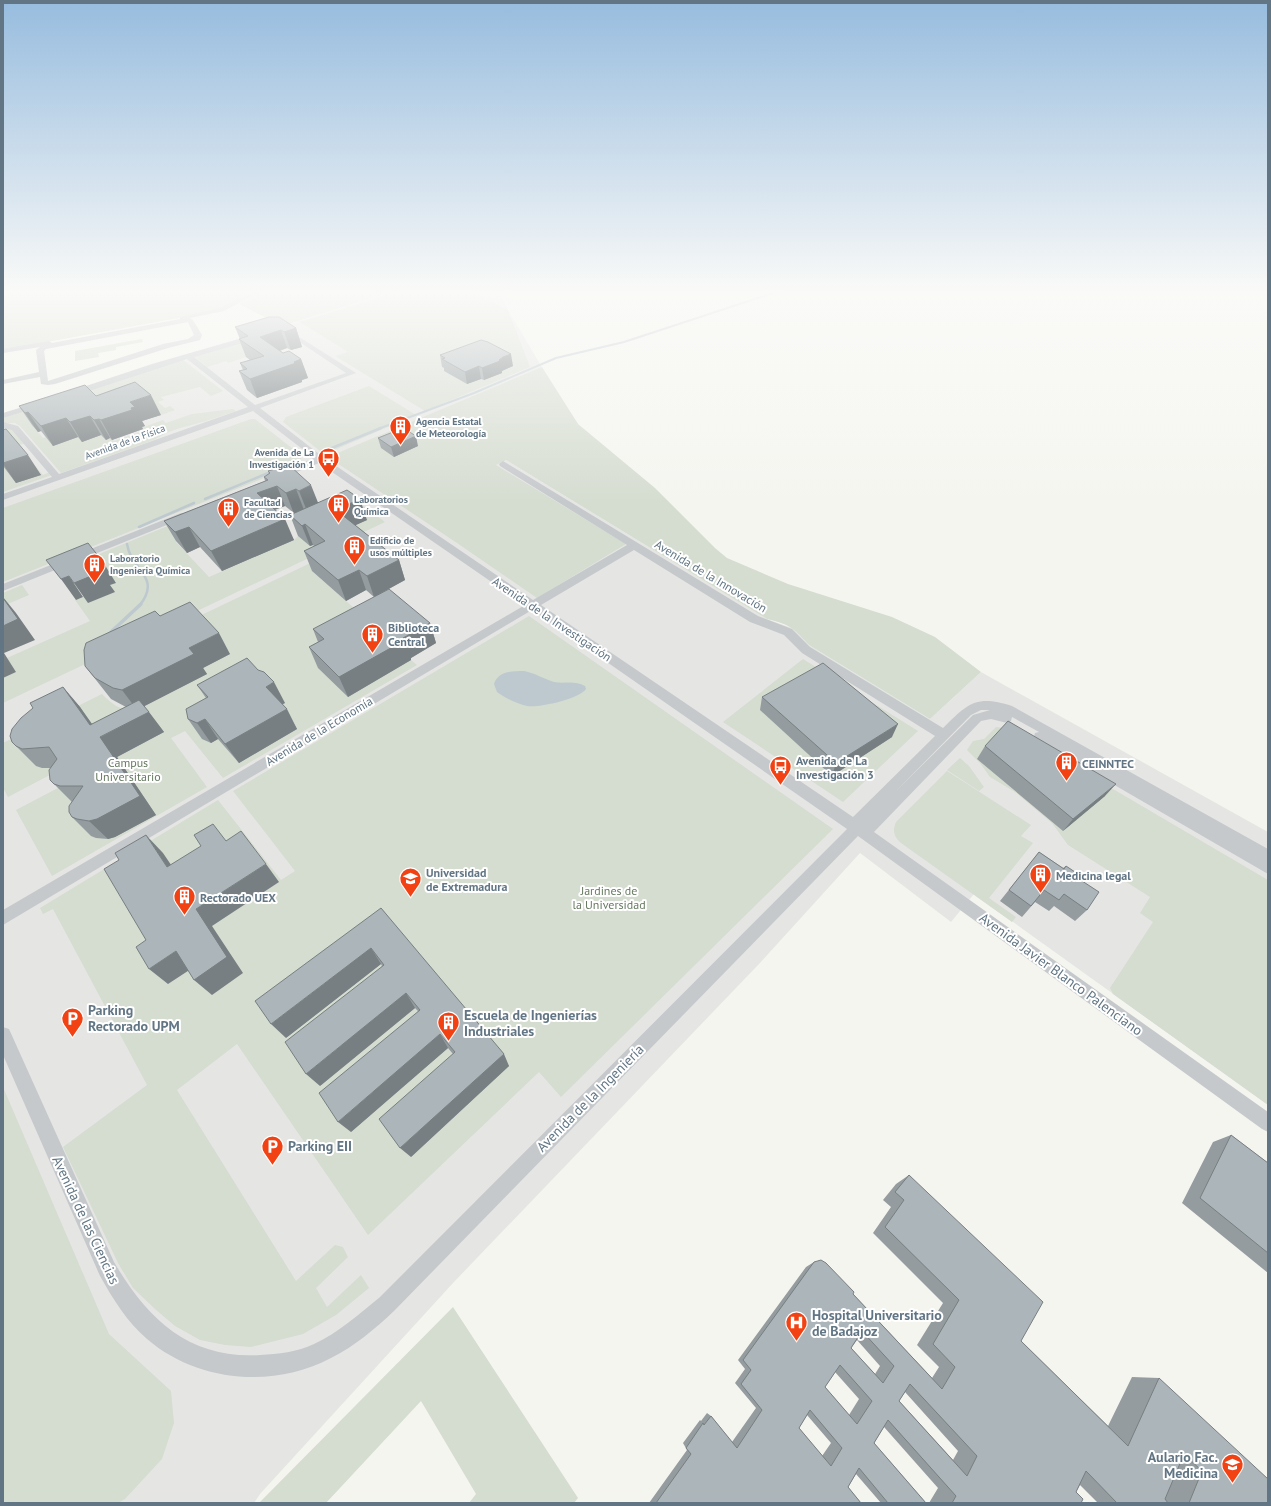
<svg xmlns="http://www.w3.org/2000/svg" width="1271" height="1506" font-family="'PT Sans',sans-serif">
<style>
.built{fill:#e5e6e3}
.green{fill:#d5dcd0}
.water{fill:#bdc9ce}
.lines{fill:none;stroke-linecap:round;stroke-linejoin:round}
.stream-far2{stroke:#bdc9ce;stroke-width:2}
.stream-far1{stroke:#bdc9ce;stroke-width:2.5}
.stream{stroke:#bdc9ce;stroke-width:3.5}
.street{fill:#c6c9cc;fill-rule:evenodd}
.wall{fill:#949c9f;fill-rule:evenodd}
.shaded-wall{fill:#787f82}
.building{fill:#acb5b9;stroke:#787f82;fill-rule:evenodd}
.labels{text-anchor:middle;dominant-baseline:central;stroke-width:4;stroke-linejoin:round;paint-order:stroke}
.far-poi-label{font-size:10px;font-weight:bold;fill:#617584;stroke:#fff;text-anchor:start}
.far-street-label{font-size:10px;fill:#617584;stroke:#fff}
.street-label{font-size:12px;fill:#617584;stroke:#fff}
.poi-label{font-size:12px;font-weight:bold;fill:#617584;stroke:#fff;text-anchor:start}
.park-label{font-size:12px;fill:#667a60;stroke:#fff}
.near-street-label{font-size:14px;fill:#617584;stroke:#fff}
.near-poi-label{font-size:14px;font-weight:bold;fill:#617584;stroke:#fff;text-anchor:start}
</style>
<rect width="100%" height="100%" fill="#f5f5f0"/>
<path class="built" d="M391,292H499L508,310L556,391L578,424L506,460L767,619L792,628L802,636L809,645L930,719L981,672L1268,832V1105L974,894L951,922L860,853L759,964L454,1282L260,1494L254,1503H3V415Z"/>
<path class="green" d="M3,292H254L231,304L206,313L3,350Z
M260,292H391L282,326L239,304Z
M397,292H472L508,310L530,367L425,411L335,356L348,352L300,322Z
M276,331L255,354L228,363L226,361L207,367L194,356Z
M142,339L143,342L116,347V350L98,353L99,357L75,361V351Z
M182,359L223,391L211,396L200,387L161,397L164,400L158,402L165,408L170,406L175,410L161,415L32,425L43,438L46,437L53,446L78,437L101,435L106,440L110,438L114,441L144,431L141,428L163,420L166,423L192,414L233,409L236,411C226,414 216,418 206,421C186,427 173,428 154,440L61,473L20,426L15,423H3V418Z
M542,367L578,424L655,488L715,548L727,558L788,584L892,617L935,637L981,672L930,719L809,645C793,627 790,625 767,619L506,460L496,465L626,544L537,598L457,543L328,457Z
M369,386L416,415L332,451H320L283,422L286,417Z
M251,419H255L302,456L299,464L3,582V508Z
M3,426L10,427L25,444L17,445L43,475L50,472L52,475L3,492Z
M283,479L296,485L176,542L209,577L294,540L298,536L311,546L366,520L361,504L385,522L3,703V678L16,672L7,658L90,621L75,600L116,582L112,577L61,580L55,572Z
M325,556L313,572L371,623L348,697L411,660L417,665L223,778L185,731L171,738L207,787L52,876L16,810L75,779L67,766L8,797L3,788V743L102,694C112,705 122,711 137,710L206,674L202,668L230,654L168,631Z
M22,585L29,595L3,606V593Z
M529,616L833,829L561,1097L539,1072L368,1235L237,1044L177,1090L296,1281L335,1245L343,1247L348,1257L316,1288L327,1307L361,1275L369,1288L336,1315L303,1334L251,1347L225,1345L200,1340L175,1326L155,1309L133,1288L118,1263L63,1147L147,1085L53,909L43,914L40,908L218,800L281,880L295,871L233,791Z
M803,659L918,731L843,802L723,722Z
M996,727L1004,728L1100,788L1113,789L1268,880V1105L1113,994L1110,988L1153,922L1140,913L1150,897L1068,845L1052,823L1015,792L990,777L980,763L967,750L973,741L984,739Z
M960,758L969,766L984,787L979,791L947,770Z
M947,771L1031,825L1021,836L1033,843L989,898L1016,917L1012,922L901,843C894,837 892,831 896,822Z
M3,1087L109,1334L171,1391L174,1423L162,1459L125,1499L118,1503H3Z
M453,1307L578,1498L574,1503H469L476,1494L421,1401L326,1503H259Z"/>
<path class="water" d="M524,671C535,673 544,679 554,682C565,684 575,680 585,686L586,689C579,699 539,708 527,706C517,704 505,698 497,692L494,684C498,671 513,671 524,671Z"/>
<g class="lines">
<path class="stream-far2" d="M378,429L474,393L556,358L624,342L776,292"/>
<path class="stream-far1" d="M327,450L381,428
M285,467L293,464
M205,499L273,471
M139,527L194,503
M127,544C131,571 162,576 140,605"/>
<path class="stream" d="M111,632L141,604"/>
<path class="street" d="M252,292H260L224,311L190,318L193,320L202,335L200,340L168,348L55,384L48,385L41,384L40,377L3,384V380L39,372L36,350L40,347L3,353V349L49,341L52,343L180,319V317L220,308ZM188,322L194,335L188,339L163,344L48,381L44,351L46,349Z
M285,328L356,373L260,408L323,457L533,600L627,545L500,466L499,464L503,461L758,616L792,629L810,647L943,728C967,704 976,694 1012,706L1268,849V874L1035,739L1034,736L1035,733L1039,732L1012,717L1011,721L1007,723L991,719L981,721L874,832L1268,1112V1132L1262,1129L858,836L394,1311C375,1329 355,1346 331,1358C273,1389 197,1382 147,1339C127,1322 113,1299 100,1276L3,1055V1027L9,1029L114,1262C148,1320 189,1359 260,1355C278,1354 297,1352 314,1344C338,1333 359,1314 380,1297L847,829L532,610L3,925V910L525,605L319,463L282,478H276L274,476L276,474L314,458L253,411L3,500V494L52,477L12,430L3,428V422L18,426L59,474L248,407L187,359L74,396H68V392L152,364L256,334L260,336L259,338L194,357L255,405L346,373L283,331V329ZM634,550L750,622L784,635L802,653L935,736L853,817L541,605ZM981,710H990L973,715L896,791L971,715Z
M39,402H42V406L3,418V413Z
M181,513L184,514L186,516L184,518L3,591V584Z"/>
</g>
<path class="wall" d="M235,327L296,328L302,347L291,350L287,348L280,351L283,353L301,359L308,378L302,380V382L257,398L247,390L239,371L243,370L240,363L250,360L246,357L239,339H240Z
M440,355L513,366L504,370L502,371V373L484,380L481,379L467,384L444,371V368L442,367Z
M96,396L161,415L142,421L145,426L142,427L143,429L112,440L110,438L106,440L101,435L82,442L78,437L53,446L41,431L38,432L32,425L19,406Z
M3,430L41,475L16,483L3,466Z
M378,438L418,446L394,457L381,448Z
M268,471L318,503L367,520L355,525L399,560L405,580L374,597L366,590L346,601L312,571L304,551L314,546L313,545L310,546L298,536L290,515L294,513L285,506L275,510L294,540L222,571L200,547L187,553L176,541L164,521L265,481L264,477L269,474Z
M160,616L230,654L203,668L207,674L144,706L164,732L117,757L156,815L115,837L108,839L96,838L91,836L72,817V802L50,780L51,768H42L36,766L12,742L63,687L80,707L92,724L126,707L111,699L85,666Z
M430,623L436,643L411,658V660L348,697L318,668L309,647L318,642L313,629Z
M197,685L285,703L282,704L297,729L239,763L218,739L211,743L202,739L188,719L206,698Z
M762,697L892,737L832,776L760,710Z
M985,746L1105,796L1063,831L977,759Z
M1039,852L1063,868L1066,866L1076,877L1087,910L1075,921L1054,906L1049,911L1035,902L1022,917L1000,901Z
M381,908L509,1066L411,1157L453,1054L448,1048L351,1132L418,1011L415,1008L320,1086L382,966L381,964L286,1038Z
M1231,1135L1268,1163V1273L1182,1203L1213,1142Z
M909,1175L1021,1341L1108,1426L1132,1377L1159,1378L1268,1503H1098L1080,1485L1076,1492L1081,1503H929L938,1488L884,1427L874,1443L926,1503H881L856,1474L848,1487L861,1503H649L687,1450L683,1443L700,1420L701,1421L707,1413L711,1416L732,1442L756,1408L735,1383L745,1369L738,1360L806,1267L814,1262L853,1294L932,1378L939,1367L917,1345L943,1303L873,1233L891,1207L883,1200L896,1184ZM857,1340L880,1366L875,1374L851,1348ZM835,1372L859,1399L849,1415L825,1387ZM905,1392L958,1451L953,1460L899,1401ZM807,1415L831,1443L822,1456L799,1428Z"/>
<path class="shaded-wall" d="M296,328L302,347L291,350L284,332Z
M281,330L287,348L266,355L260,337Z
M511,354L513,366L504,370L502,371V373L484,380L482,368L499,360L503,357Z
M301,359L308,378L302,380V382L257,398L250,379Z
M479,366L481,379L467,384L465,372Z
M151,395L161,415L142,421L145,426L142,427L143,429L112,440L101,420L130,402Z
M28,412L41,431L38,432L25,413Z
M90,416L101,435L82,442L70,422Z
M66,418L78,437L53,446L41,426Z
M99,419L110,438L106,440L94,420Z
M416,436L418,446L394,457L391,447Z
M28,455L41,475L16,483L3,464V463Z
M311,485L319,505L307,511L299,491Z
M277,486L285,506L265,513L257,493Z
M296,489L304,510L294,514L286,493Z
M360,499L367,520L343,531L336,510Z
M285,519L294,540L222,571L211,551Z
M305,524L313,545L310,546L302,526Z
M189,527L200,547L187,553L175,532Z
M399,560L405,580L374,597L367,576Z
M103,562L116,583L110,585L115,592L88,603L74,583L95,565Z
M359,570L366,590L346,601L338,580Z
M69,576L83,597L76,600L61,579Z
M3,597L16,613L35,640L4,653L16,672L3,678Z
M430,623L436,643L411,658V660L348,697L339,677L403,638Z
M219,633L230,654L203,668L207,674L137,710L122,690L189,648Z
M274,682L285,703L277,707L266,687Z
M63,687L80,707L101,737L149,712L164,732L117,757L156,815L115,837L108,839L89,821L100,737L90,725Z
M287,709L297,729L239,763L225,744Z
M205,719L218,739L211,743L197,723Z
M898,724L892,737L832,776L836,763Z
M1116,784L1105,796L1063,831L1073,819Z
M146,835L163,853L184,884L167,867Z
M266,864L279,882L212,926L243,973L212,995L194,980L196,909Z
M371,948L381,964L286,1038L271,1024Z
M176,951L194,967L168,984L149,969Z
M406,993L415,1008L320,1086L306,1074Z
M440,1034L448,1048L351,1132L338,1122Z
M504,1054L509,1066L411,1157L400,1148Z"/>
<path class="building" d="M269,317H279L296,328L284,332L281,330L260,337L283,353L289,351L301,359L294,362L296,363L250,379L239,371L247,369L240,363L264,356L239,339L248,336L235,327Z
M481,340L488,342L511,354L503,357L499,360L500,361L482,368L479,366L465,372L442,359L445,358L440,355Z
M135,382L151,395L130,402L135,407L131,408L132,410L101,420L99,419L94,420L90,416L70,422L66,418L41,426L28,412L25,413L19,406L85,385L96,396Z
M403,428L416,436L391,447L378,438Z
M6,429L28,455L3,463V430Z
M289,465L311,485L299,491L296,489L286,493L277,486L257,493L285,519L211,551L189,527L175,532L164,521L268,480L264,477L270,473L268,471Z
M347,490L360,499L336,510L399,560L367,576L359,570L338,580L304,551L325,541L305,524L302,526L290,515Z
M88,543L103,562L95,565L101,572L74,583L69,576L61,579L46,560Z
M389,589L430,623L403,638L405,640L339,677L309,647L324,639L313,629Z
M3,598L18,619L3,626Z
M190,602L219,633L189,648L194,654L122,690L113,688L95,678L85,666L84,650L86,643L155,611L160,616Z
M247,658L258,670L264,672L274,682L266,687L287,709L225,744L205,719L197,723L188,719L186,709L208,697L197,685Z
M823,663L898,724L836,763L762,697Z
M63,687L90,725L139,700L149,712L100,737L140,796L97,819L89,821L77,819L72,817L69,812V806L83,786H60L54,784L50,780L49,770L57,759L49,747L22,749L16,746L12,742L10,736L12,729L21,718L33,708L30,703Z
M1008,721L1116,784L1073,819L985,746Z
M213,824L226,841L241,831L266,864L196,909L227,957L194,980L176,951L149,969L136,947L146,940L104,869L119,860L115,853L146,835L167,867L201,846L194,835Z
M1039,852L1064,869L1066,866L1078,874L1076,877L1099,892L1087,910L1064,894L1059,900L1044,890L1031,906L1009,890Z
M381,908L504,1054L400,1148L379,1119L455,1052L440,1034L338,1122L319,1093L420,1010L406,993L306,1074L285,1042L384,965L371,948L271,1024L255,1001Z
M1231,1135L1268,1163V1253L1200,1198Z
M909,1175L1043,1302L1021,1341L1128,1446L1159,1378L1268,1479V1503H1189L1202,1471L1184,1454L1165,1499L1168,1503H1117L1086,1471L1076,1492L1083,1499L1081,1503H952L956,1496L888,1420L874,1443L926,1503H888L859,1468L848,1487L861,1503H656L691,1454L686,1448L703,1423L704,1425L711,1416L737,1448L762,1410L741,1384L751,1370L743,1360L814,1262L821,1260L826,1263L854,1292L853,1294L942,1389L955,1367L933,1344L959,1300L885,1227L904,1200L895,1192ZM862,1331L894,1366L883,1383L851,1348ZM840,1365L872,1401L857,1424L825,1387ZM910,1384L977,1456L967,1476L899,1401ZM810,1410L842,1448L831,1466L799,1428Z"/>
<linearGradient id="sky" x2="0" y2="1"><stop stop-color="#97bcde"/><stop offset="0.58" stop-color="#fafaf8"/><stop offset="1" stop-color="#fafaf8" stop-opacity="0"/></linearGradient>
<rect width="1271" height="503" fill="url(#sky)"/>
<defs>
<symbol id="building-pin" viewBox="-11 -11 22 30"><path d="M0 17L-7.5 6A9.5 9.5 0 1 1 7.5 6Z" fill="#f24213" stroke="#fff"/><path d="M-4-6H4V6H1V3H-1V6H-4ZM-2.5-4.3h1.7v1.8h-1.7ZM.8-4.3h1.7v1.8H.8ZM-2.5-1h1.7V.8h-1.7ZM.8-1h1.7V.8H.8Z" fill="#fff"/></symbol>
<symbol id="bus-pin" viewBox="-11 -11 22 30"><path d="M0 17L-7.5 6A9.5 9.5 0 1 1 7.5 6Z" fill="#f24213" stroke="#fff"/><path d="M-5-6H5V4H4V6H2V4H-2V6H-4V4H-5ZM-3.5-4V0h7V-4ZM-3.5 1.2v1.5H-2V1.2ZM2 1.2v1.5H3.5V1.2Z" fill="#fff"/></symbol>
<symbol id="university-pin" viewBox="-11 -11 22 30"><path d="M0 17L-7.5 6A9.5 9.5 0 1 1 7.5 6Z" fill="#f24213" stroke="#fff"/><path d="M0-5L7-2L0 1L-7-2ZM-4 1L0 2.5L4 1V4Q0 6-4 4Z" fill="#fff"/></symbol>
<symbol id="parking-pin" viewBox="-11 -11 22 30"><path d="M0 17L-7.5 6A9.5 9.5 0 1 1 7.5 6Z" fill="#f24213" stroke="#fff"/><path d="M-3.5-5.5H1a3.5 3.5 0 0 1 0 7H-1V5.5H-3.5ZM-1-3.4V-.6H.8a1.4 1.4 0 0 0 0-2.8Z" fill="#fff"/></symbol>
<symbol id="hospital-pin" viewBox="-11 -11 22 30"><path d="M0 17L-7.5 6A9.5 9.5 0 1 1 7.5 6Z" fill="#f24213" stroke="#fff"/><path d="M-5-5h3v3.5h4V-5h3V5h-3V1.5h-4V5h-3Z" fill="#fff"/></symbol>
</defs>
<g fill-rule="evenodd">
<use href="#building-pin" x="388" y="414" width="25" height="34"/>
<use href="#bus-pin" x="316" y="446" width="25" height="34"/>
<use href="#building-pin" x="326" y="492" width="25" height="34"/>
<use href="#building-pin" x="216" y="496" width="25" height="34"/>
<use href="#building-pin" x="342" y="534" width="25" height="34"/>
<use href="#building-pin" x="82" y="552" width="25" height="34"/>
<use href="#building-pin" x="360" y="622" width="25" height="34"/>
<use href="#building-pin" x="1054" y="750" width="25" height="34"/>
<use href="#bus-pin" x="768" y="754" width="25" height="34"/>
<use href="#building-pin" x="1028" y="862" width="25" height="34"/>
<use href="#university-pin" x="398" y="866" width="25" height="34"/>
<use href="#building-pin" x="172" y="884" width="25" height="34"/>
<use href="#parking-pin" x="60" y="1006" width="25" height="34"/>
<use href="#building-pin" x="436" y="1010" width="25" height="34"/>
<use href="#parking-pin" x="260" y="1134" width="25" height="34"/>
<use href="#hospital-pin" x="784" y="1310" width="25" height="34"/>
<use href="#university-pin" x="1220" y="1452" width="25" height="34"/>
</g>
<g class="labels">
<g class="far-poi-label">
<text x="416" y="421">Agencia Estatal<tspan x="416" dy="12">de Meteorología</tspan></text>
<text x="314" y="452" text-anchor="end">Avenida de La<tspan x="314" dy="12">Investigación 1</tspan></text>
<text x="354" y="499">Laboratorios<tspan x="354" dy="12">Química</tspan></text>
<text x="244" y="502">Facultad<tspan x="244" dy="12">de Ciencias</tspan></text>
<text x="370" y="540">Edificio de<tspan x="370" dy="12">usos múltiples</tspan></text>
<text x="110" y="558">Laboratorio<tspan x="110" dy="12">Ingenieria Química</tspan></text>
</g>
<g class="far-street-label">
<text transform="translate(125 442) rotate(-20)">Avenida de la Física</text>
</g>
<g class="street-label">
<text transform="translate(711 576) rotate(31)">Avenida de la Innovación</text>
<text transform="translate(552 619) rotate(34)">Avenida de la Investigación</text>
<text transform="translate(319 731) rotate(-31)">Avenida de la Economía</text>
</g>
<g class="poi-label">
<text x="388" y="627">Biblioteca<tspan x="388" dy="14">Central</tspan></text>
<text x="796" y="760">Avenida de La<tspan x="796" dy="14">Investigación 3</tspan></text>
<text x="1082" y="763">CEINNTEC</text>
<text x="426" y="872">Universidad<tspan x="426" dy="14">de Extremadura</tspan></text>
<text x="1056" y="875">Medicina legal</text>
<text x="200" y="897">Rectorado UEX</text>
</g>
<g class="park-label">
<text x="128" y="762">Campus<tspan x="128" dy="14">Universitario</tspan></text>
<text x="609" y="890">Jardines de<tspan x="609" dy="14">la Universidad</tspan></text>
</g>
<g class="near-street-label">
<text transform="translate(1061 974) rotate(36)">Avenida Javier Blanco Palenciano</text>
<text transform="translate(590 1098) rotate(-45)">Avenida de la Ingeniería</text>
<text transform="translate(86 1220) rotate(65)">Avenida de las Ciencias</text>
</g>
<g class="near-poi-label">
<text x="88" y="1010">Parking<tspan x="88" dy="16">Rectorado UPM</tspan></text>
<text x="464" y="1015">Escuela de Ingenierías<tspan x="464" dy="16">Industriales</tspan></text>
<text x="288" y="1146">Parking EII</text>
<text x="812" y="1315">Hospital Universitario<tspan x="812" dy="16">de Badajoz</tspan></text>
<text x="1218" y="1457" text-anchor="end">Aulario Fac.<tspan x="1218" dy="16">Medicina</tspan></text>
</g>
</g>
<rect width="1271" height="1506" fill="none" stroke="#617584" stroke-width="8"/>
</svg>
